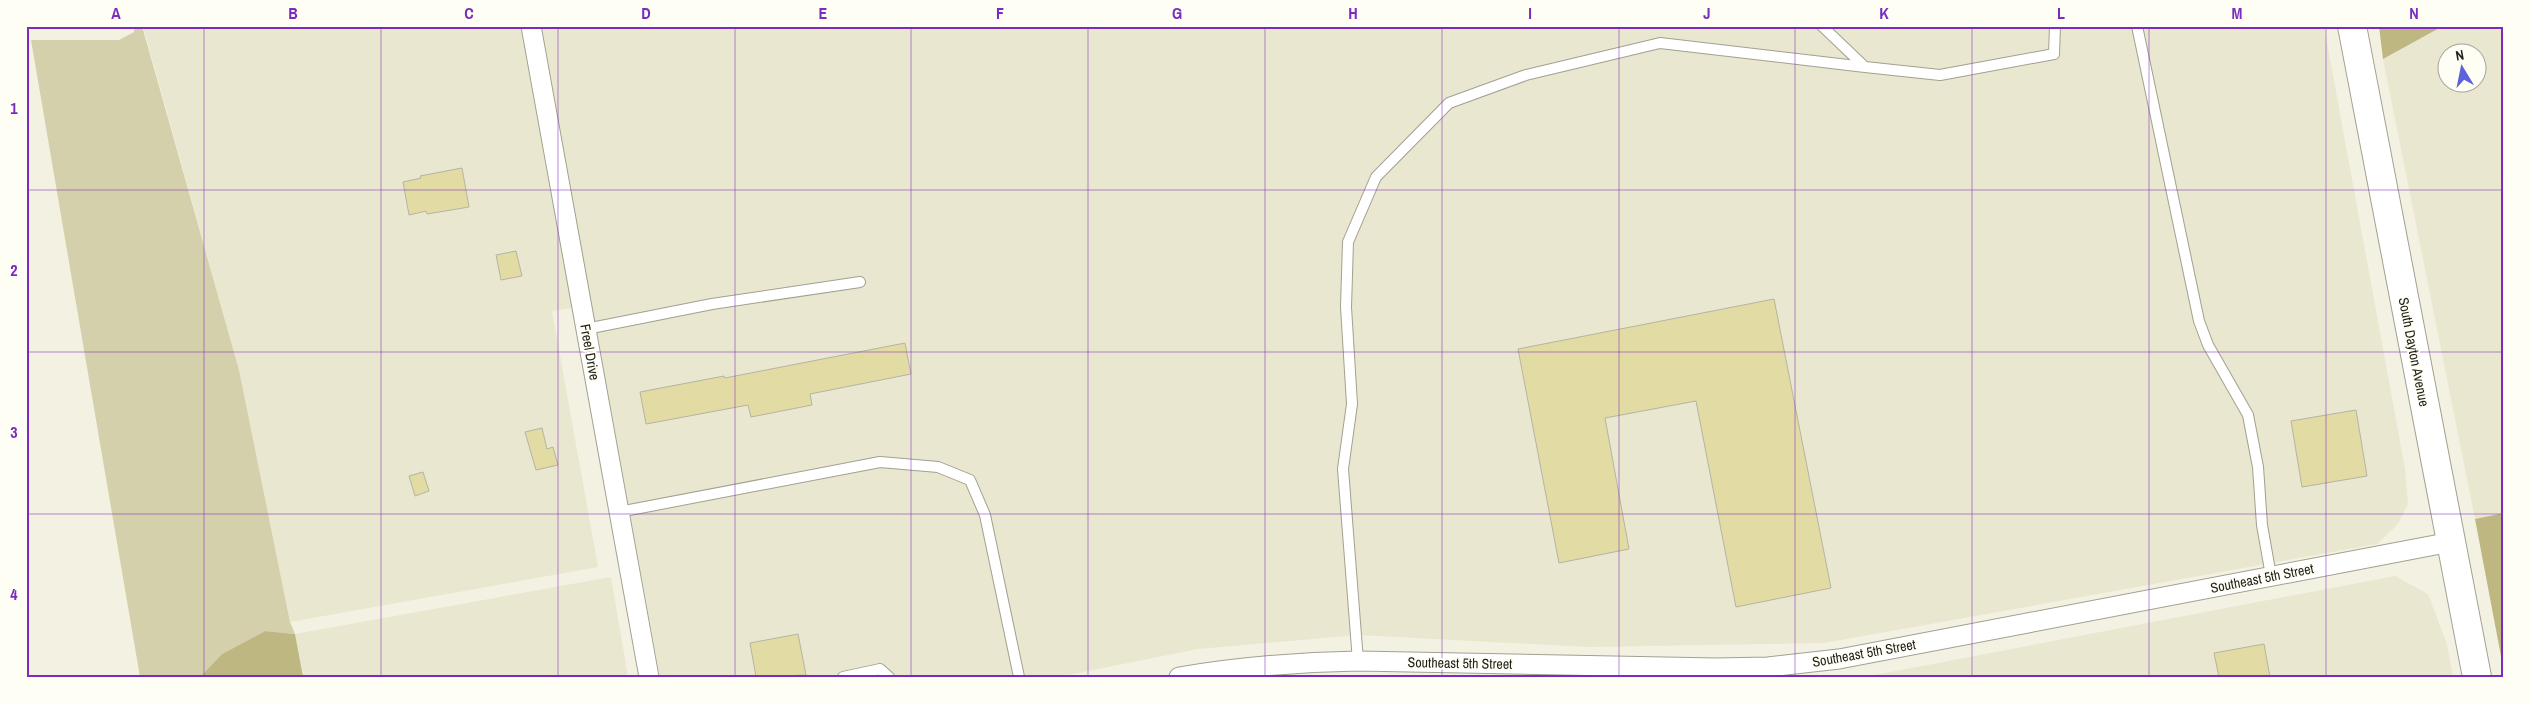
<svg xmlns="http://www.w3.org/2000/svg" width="2530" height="703" font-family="'Archivo Narrow',sans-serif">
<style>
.built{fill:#e9e7cf;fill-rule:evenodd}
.green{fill:#d4d0ac}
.forest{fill:#beb781}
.building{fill:#e2dba4;stroke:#b5b4a4}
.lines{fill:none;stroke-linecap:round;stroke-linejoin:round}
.lane-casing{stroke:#a2a091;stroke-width:12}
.street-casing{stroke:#a2a091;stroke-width:21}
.secondary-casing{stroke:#a2a091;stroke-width:30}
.lane{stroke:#fff;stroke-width:10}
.street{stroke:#fff;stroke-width:19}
.secondary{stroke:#fff;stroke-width:28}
.grid{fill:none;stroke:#7b2cbf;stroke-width:1;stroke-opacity:0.55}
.labels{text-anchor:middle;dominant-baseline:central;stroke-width:4;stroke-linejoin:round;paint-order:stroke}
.street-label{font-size:14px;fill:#201f19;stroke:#fffef4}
.neatline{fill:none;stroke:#7b2cbf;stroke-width:2}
.grid-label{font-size:16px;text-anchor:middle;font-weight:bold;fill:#7b2cbf}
</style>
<rect width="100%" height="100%" fill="#f3f1e1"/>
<path class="built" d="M143,26H2324L2405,469L2408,504L2398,524L2377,544L1824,643L1589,647L1358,635L1198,649L1058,677H660L592,305L552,311L598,567L290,622L239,370Z
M2443,26H2504V513L2475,519L2383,59ZM2448,52H2478V82H2448Z
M2395,576L2428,594L2447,644L2453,677L1875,675Z
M611,577L628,677H302L295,634Z"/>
<path class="green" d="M135,26H142L239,370L290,622L295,634L265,631L222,654L200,677H140L31,40H119L134,32Z"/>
<path class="forest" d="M2379,26H2443L2383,59Z
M2504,513V672L2475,519Z
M265,631L295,634L303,677H200L222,654Z"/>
<path class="building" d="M462,168L469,207L427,214L426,211L409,215L403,182L421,178L420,176Z
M516,251L522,276L501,280L496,255Z
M1774,299L1831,588L1736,607L1696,401L1605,418L1629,549L1559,563L1518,349Z
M905,343L911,374L810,394L812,405L751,417L748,405L646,424L640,392L724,376L725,378Z
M2356,410L2367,476L2302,487L2291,421Z
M542,428L547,449L553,447L558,465L536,470L525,432Z
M423,472L429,491L415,496L409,476Z
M798,634L806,675L756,677L750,643Z
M2264,644L2270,677H2219L2214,653Z"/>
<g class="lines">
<defs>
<path id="lane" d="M1822,26L1865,67L1940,75L2054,54L2055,26
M2137,26L2199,321L2208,345L2248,415L2258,467L2262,525L2271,576
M586,329L712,304L860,282
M619,512L880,462L938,467L970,480L985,515L1019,677
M1358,661L1343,469L1352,404L1346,307L1348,242L1376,177L1449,103L1526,75L1660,43L1865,67
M843,677L880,669L889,677"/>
<path id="street" d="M531,26L649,677
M1179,677C1239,667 1297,662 1358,661L1716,668L1768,667L1839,659L2451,542"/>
<path id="secondary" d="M2352,26L2477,677"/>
</defs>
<use href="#lane" class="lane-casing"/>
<use href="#street" class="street-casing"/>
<use href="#secondary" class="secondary-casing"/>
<use href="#lane" class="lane"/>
<use href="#street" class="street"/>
<use href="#secondary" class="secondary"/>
</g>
<path class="grid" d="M204,26V677M381,26V677M558,26V677M735,26V677M911,26V677M1088,26V677M1265,26V677M1442,26V677M1619,26V677M1795,26V677M1972,26V677M2149,26V677M2326,26V677M26,190H2504M26,352H2504M26,514H2504"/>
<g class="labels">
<g class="street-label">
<text transform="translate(590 352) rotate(80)">Freel Drive</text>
<text transform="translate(2414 352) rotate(79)">South Dayton Avenue</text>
<text transform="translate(2262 578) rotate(-11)">Southeast 5th Street</text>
<text transform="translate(1864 653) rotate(-10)">Southeast 5th Street</text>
<text transform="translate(1460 663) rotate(1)">Southeast 5th Street</text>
</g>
</g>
<rect width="2530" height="703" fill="none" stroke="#fffef4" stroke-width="55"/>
<g transform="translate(2462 68) rotate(350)"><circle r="24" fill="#fffef4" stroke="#a6a59c"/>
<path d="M0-4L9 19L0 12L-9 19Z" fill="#5e62da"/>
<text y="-8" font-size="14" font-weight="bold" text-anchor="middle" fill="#201f19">N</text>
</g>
<rect x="28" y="28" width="2474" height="648" class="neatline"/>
<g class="grid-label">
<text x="116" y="19">A</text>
<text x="293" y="19">B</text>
<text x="469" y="19">C</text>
<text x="646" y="19">D</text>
<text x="823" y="19">E</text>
<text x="1000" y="19">F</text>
<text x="1177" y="19">G</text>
<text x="1353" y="19">H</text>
<text x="1530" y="19">I</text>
<text x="1707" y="19">J</text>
<text x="1884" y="19">K</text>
<text x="2061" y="19">L</text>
<text x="2237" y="19">M</text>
<text x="2414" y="19">N</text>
<text x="14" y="114">1</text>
<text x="14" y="276">2</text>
<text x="14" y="438">3</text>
<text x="14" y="600">4</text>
</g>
</svg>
